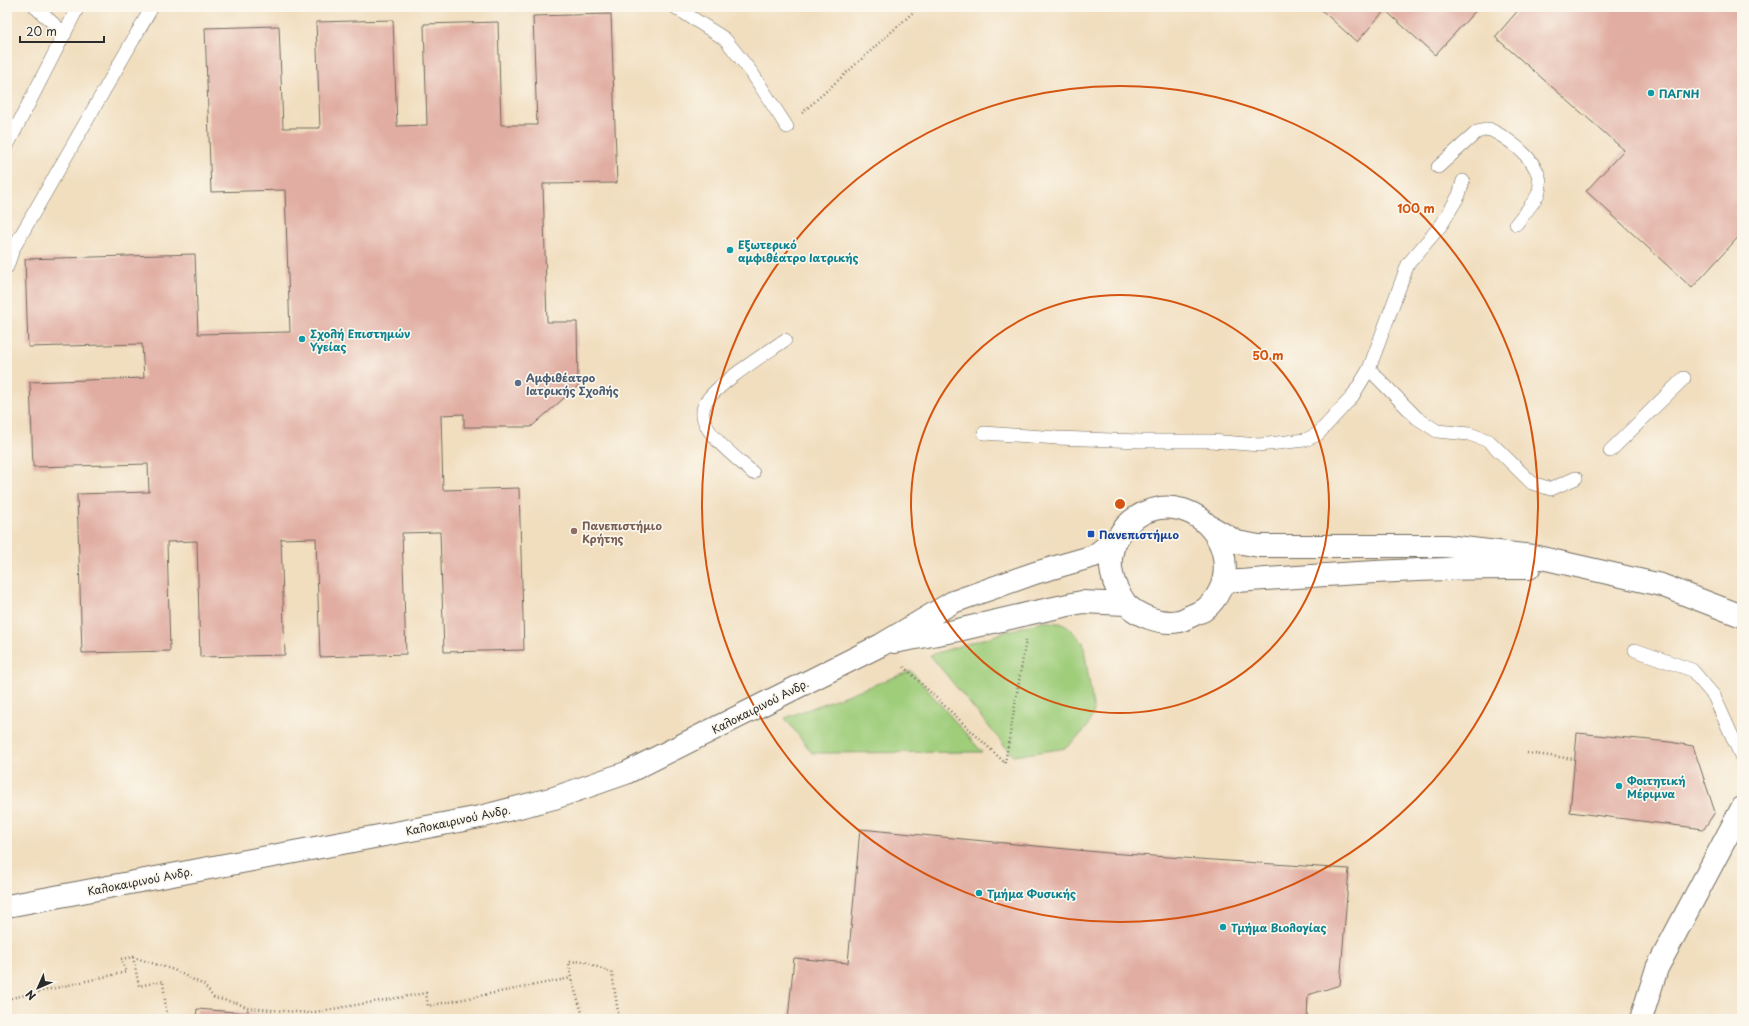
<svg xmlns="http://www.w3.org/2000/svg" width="1749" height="1026" font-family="'Playpen Sans',sans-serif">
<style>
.green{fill:#9fcd7a;stroke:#657c52}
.building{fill:#e1ada2}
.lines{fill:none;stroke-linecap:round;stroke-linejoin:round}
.lane-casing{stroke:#706a5f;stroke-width:14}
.street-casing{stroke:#706a5f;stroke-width:24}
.path{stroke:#706a5f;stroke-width:2.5;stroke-dasharray:1 3;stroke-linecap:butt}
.lane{stroke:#fff;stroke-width:13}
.street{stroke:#fff;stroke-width:22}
.ring{fill:none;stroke:#d5540f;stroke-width:2}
.culture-dot{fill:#0f9aa8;stroke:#fbf7ec;stroke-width:1.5}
.service-dot{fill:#5c6f8a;stroke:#fbf7ec;stroke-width:1.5}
.education-dot{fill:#8d6e63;stroke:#fbf7ec;stroke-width:1.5}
.transit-dot{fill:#1a4fb4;stroke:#fbf7ec;stroke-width:1.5}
.labels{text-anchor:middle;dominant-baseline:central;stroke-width:3.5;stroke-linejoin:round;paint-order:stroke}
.culture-label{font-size:11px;font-weight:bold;fill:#0d838f;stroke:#fbf7ec;text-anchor:start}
.service-label{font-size:11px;font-weight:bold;fill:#4e5e75;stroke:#fbf7ec;text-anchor:start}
.education-label{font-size:11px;font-weight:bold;fill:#785e54;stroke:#fbf7ec;text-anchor:start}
.transit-label{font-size:11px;font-weight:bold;fill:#164399;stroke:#fbf7ec;text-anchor:start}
.street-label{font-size:11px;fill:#2b2b2b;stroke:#fbf7ec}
.centre{fill:#d5540f;stroke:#fbf7ec;stroke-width:2}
.ring-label{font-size:12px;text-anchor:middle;font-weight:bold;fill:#d5540f;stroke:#fbf7ec;stroke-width:3.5;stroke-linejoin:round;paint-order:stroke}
</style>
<rect width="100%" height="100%" fill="#fbf7ec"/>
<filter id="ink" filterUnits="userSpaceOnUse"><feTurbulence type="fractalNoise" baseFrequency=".025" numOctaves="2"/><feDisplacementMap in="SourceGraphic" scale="8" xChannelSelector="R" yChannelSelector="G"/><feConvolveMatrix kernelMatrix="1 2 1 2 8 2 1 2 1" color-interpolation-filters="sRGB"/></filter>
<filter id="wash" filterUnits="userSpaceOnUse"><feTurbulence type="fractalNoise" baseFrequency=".012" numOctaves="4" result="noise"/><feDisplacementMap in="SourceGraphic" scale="16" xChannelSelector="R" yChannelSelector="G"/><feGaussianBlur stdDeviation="0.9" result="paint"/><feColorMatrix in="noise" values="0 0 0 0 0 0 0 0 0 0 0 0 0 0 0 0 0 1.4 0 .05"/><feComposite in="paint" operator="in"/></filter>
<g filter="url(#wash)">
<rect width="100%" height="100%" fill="#f1debf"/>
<path class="green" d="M1042,621L1065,624L1083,642L1094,712L1086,729L1066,748L1013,756L930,655Z
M911,671L982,752L812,753L785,718Z"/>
<g id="blocks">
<path class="building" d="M1318,7H1479L1435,55L1385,10L1357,42Z
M1521,7H1742V233L1692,288L1586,191L1624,150L1495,37Z
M611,14L617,183L543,184L547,322H577L578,386L531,427H464V414L441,415L443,490L519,488L524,650L444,652L440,532L402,533L406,654L320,657L316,538L281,539L285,655L200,657L197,541L167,542L170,651L82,653L77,494L149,492L148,464L33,467L30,382L144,378L142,344L28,347L25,259L195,254L198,334L290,332L285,190L211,192L205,28L279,26L283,128H320L316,22L393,20L397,126L427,125L424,24L498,22L501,125H537L533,16Z
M1577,733L1670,742L1693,746L1715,812L1704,829L1570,812Z
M860,829L1108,853L1349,869L1340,985L1308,995L1307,1019H788L794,958L848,963Z
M197,1009L309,1018V1019H196Z"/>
</g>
</g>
<g filter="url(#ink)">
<use href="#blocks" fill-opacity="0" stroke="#706a5f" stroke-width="1"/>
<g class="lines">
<defs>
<path id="lane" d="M35,7L65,34
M675,7L725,39L752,73L787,127
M7,146L78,7
M1438,167L1477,132L1489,129C1510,139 1549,167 1538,194C1534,203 1522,216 1516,224
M7,267L13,249L152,7
M1369,369L1417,418L1437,431L1469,434L1489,441L1532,483L1551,489L1576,478
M984,433L1057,438L1141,441H1211L1259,445L1305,440L1318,434L1352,397L1369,369L1408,264L1442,224L1459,195L1463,181
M1610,451L1684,378
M753,473C739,460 709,438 704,420C702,414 703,407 706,402C718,383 765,354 785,340
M1635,650L1692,670L1714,696L1742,758"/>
<path id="street" d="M1211,527L1237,542L1259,546H1446L1533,556L1661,585L1742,616
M1223,582C1325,575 1427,567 1529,568
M894,642L954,631L1031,613L1082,602L1126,604C1138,616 1162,625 1179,621C1184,620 1188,617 1193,615C1196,613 1201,612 1204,610C1234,586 1230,543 1202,520C1191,511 1175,506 1160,508C1129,513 1105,543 1112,574C1114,586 1120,595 1126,604
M7,906L480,817L554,798L626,773L881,645L953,602L1035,573L1094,556L1116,539
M1641,1019L1657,968L1742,808"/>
</defs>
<use href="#lane" class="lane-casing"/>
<use href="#street" class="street-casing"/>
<path class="path" d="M802,113L919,7
M904,667L1005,763
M1527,753L1574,759
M1005,763L1026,640
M133,957L139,986L163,981L167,1019
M7,999L126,972L121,959L133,957L174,970L204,985L214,998L237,1003L248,1008L309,1013L426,993L428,1006L571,978
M152,1019L167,1016
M247,1019L248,1008
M584,1019L571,978L569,962L583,961L612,973L619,1019"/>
<use href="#lane" class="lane"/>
<use href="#street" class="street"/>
</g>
</g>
<g class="ring">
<circle cx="1120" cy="504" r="209"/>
<circle cx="1120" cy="504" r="418"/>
</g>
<g class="culture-dot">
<circle cx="1651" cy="93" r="4"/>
<circle cx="730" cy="250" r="4"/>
<circle cx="302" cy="339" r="4"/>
<circle cx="1619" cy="786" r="4"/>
<circle cx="979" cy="893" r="4"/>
<circle cx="1223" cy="927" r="4"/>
</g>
<circle class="service-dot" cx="518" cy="383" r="4"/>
<circle class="education-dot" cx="574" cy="531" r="4"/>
<rect class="transit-dot" x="1087" y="530" width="8" height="8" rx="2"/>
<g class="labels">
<g class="culture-label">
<text x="1659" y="93">ΠΑΓΝΗ</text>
<text x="738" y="244">Εξωτερικό<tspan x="738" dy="13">αμφιθέατρο Ιατρικής</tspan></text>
<text x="310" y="333">Σχολή Επιστημών<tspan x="310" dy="13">Υγείας</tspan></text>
<text x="1627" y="780">Φοιτητική<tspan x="1627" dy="13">Μέριμνα</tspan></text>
<text x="987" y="893">Τμήμα Φυσικής</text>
<text x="1231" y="927">Τμήμα Βιολογίας</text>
</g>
<g class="service-label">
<text x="526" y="377">Αμφιθέατρο<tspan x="526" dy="13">Ιατρικής Σχολής</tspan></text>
</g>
<g class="education-label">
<text x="582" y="525">Πανεπιστήμιο<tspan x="582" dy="13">Κρήτης</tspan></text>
</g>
<g class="transit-label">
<text x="1099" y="534">Πανεπιστήμιο</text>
</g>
<g class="street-label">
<text transform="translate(760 706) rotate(-27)">Καλοκαιρινού Ανδρ.</text>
<text transform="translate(458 820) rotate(-12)">Καλοκαιρινού Ανδρ.</text>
<text transform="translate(140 881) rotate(-11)">Καλοκαιρινού Ανδρ.</text>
</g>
</g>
<circle cx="1120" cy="504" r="6" class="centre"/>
<g class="ring-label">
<text x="1416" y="213">100 m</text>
<text x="1268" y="360">50 m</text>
</g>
<rect width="1749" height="1026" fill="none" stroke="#fbf7ec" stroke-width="24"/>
<g transform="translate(38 988) rotate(225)" stroke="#fbf7ec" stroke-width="3" paint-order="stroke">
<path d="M0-3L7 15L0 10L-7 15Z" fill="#2b2b2b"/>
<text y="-6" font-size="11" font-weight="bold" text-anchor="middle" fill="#2b2b2b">N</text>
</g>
<path d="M20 36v6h84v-6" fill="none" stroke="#2b2b2b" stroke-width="2"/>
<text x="26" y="36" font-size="12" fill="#2b2b2b" stroke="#fbf7ec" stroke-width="3" paint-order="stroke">20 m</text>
</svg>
